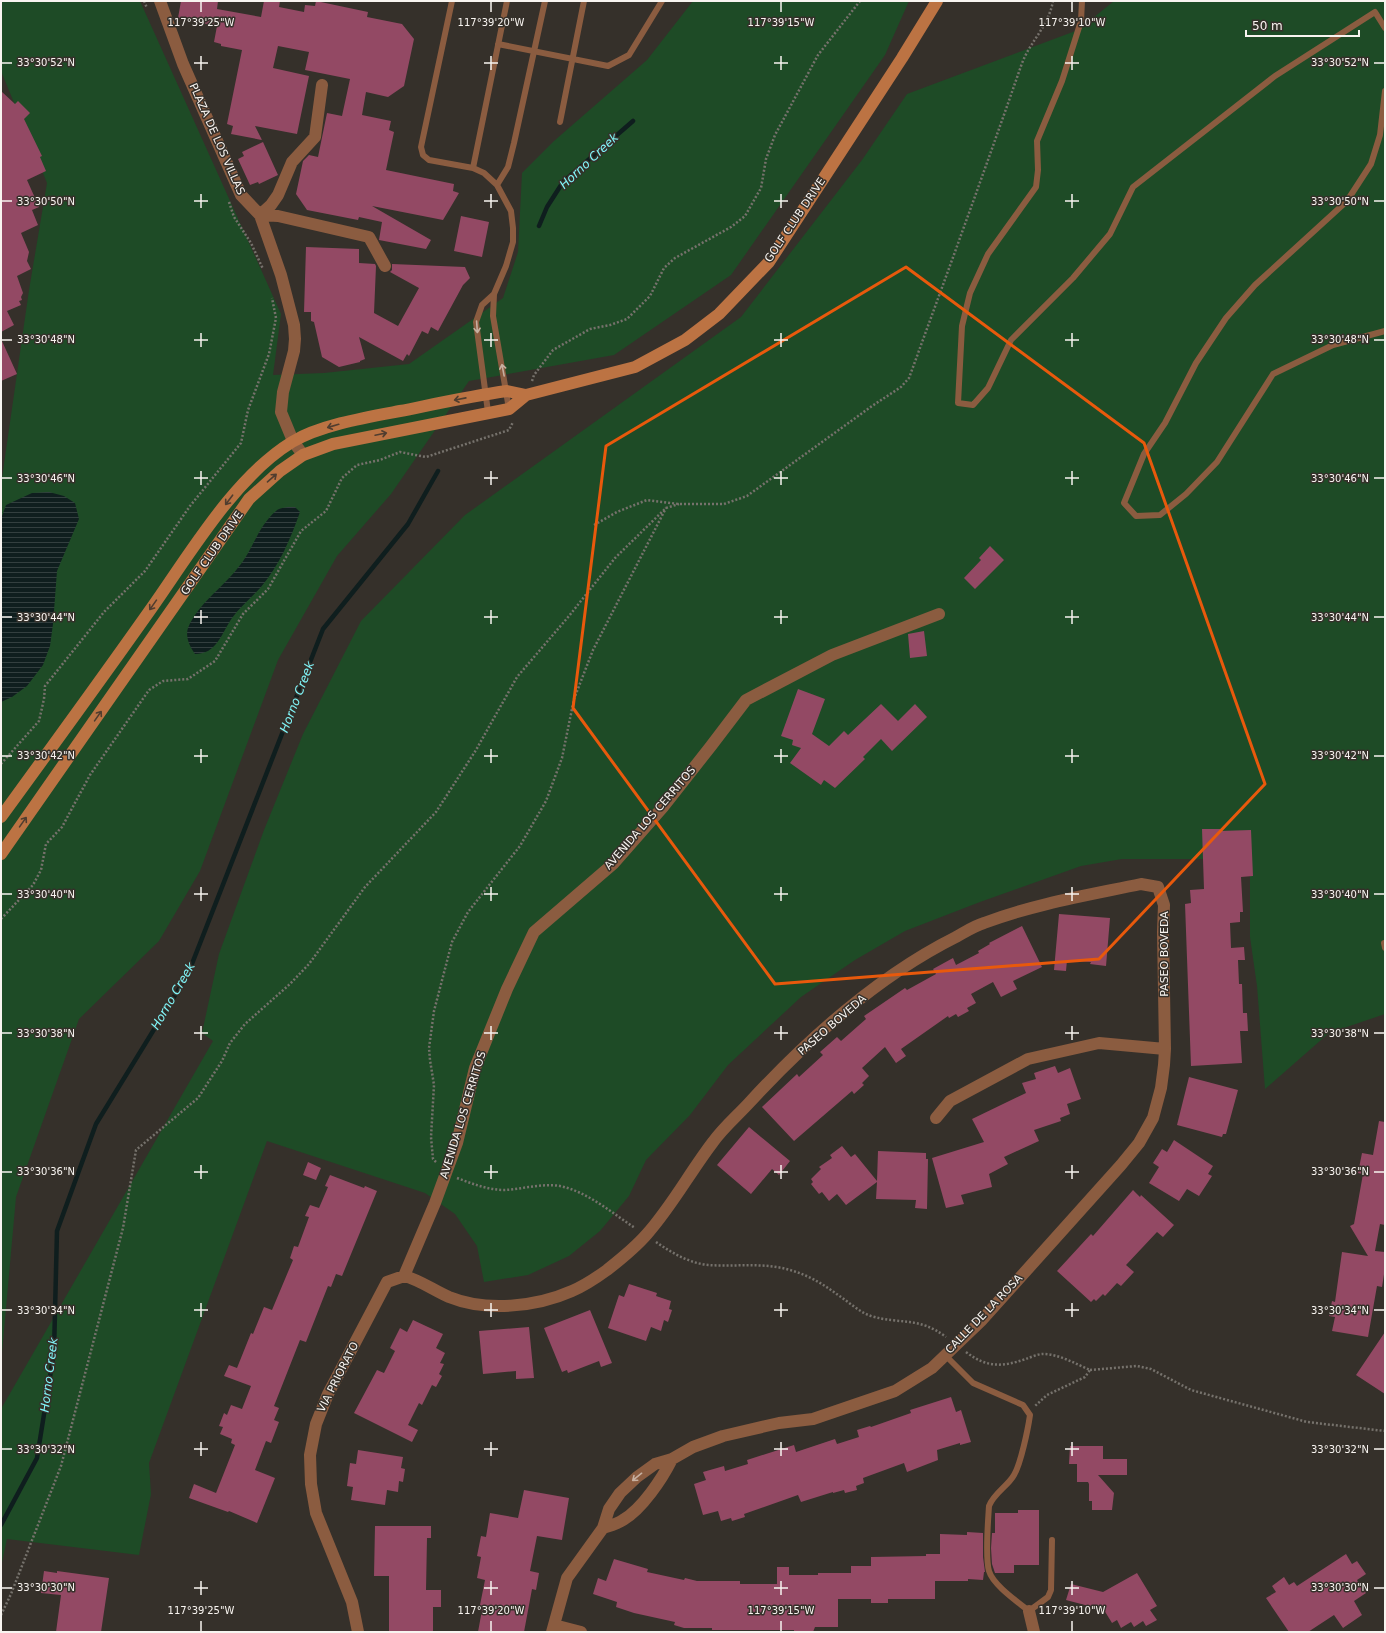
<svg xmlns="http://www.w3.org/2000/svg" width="1386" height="1633" font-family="'DejaVu Sans',sans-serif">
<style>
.grass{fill:#1e4b26}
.water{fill:url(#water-rules)}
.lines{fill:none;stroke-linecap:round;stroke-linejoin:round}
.stream{stroke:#0f1e1e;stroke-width:4.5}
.building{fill:#934964}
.path{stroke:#76726c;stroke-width:2.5;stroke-dasharray:2 2;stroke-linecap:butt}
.lane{stroke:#8b5c40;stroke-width:6}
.street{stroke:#8b5c40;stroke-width:12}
.secondary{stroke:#bc7343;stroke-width:12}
.oneway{stroke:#c7b0a1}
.oneway2{stroke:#503d2f}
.marked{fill:none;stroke:#e8590c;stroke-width:3;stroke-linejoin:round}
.ticks{fill:none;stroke:#f8f4f0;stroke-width:1.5}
.labels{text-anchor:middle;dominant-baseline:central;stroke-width:3;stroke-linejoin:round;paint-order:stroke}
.street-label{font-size:11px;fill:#f8f4f0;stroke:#35302a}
.water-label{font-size:12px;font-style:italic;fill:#81f7fa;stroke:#35302a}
.ticks-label{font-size:10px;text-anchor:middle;fill:#f8f4f0;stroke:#35302a;stroke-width:3;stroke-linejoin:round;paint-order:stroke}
</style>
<defs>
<pattern id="water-rules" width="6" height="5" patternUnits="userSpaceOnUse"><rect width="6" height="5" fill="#0f1e1e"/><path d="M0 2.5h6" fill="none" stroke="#333f3f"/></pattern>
</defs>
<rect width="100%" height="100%" fill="#35302a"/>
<path class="grass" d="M1,1H140L281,314L273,375L324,373L409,364L503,298L518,252L522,173L554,141L647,60L693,1H909L885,55L731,275L614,355L469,381L391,494L337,556L278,660L200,871L159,941L79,1019L16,1197L1,1364V485L29,290L47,183L1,71Z
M1114,1H1385V1014L1329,1033L1265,1089L1257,986L1250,937V873L1227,859H1122L1081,866L980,902L905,931L855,960L801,997L728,1065L690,1115L646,1160L629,1196L600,1231L569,1256L528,1275L484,1282L477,1246L455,1214L425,1193L267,1141L149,1463L151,1494L139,1555L7,1539L1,1567V1409L213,1041L202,1033L219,954L264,830L303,734L361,621L465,515L741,317L862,160L907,94L1078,30Z"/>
<path class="water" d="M49,492L64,496L75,503L79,519L57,571L53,624L50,646L43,665L27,686L12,697L1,702V519L6,505L32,493Z
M288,507H295L300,512C291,538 279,566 261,587C251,598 240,607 232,618C221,634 217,654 195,654C190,647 185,637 188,628C198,604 221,589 237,569C253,551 257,527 276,511C279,508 284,508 288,507Z"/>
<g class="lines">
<path class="stream" d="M539,226L547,207L563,182L633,121
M1,1525L37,1458L54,1352L57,1231L96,1124L188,974L323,629L408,524L438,471"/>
</g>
<path class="building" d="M181,1H218L217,9L261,17L264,1H280L279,7L304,12L305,5L315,6L316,1L368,12L367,17L402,24L414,39L404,86L388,97L366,92L362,115L391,121L389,130L394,132L386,170L454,184L453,191L459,193L443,220L372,206L431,240L426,249L379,240L382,222L359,217L358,220L307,210L296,194L303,161L309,155L318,157L327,113L342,116L350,79L305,70L309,52L278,46L273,68L309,76L297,134L255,126L262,140L231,134L233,126L227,124L242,50L221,46V44L214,42L217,26L178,18Z
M1,91L15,104L18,101L30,113L24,119L42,156L40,157L46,171L27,180L39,207L32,210L38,225L21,233L29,252L27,261L31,269L17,276L23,293L21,297L22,300L19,301L21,305L7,311L14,325L1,332Z
M263,142L278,175L259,184L258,182L250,185L238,159L244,156L242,152Z
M461,216L489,222L482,257L454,251Z
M306,247L359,249V263L375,264L376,266L374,313L398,326L419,288L390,272L392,270V264L465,267L470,278L463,285L438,331L431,327L428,334L422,331L409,356L407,354L403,361L359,337L365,359L360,361V362L339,367L322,357L314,322L311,321V312H304Z
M1,339L17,374L1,381Z
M990,546L1004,560L975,589L964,578L981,560L979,558Z
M924,631L927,656L910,658L908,634Z
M798,689L825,699L812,734L829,746L844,731L848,735L881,704L898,721L915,704L927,717L892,751L881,739L863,757L865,759L835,788L824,780L821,785L790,763L801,748L792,745L793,740L781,736Z
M1202,829H1220V831L1251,830L1253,876L1241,877L1243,912H1240V922L1230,923L1231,948L1244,947L1245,960H1238L1239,984H1242L1243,1013H1247L1248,1031H1240L1242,1063L1191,1066L1185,904L1191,903L1190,890L1204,889Z
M1059,914L1110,918L1106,966L1090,964L1091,962L1067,960L1066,971L1054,970Z
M1022,926L1042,967L1013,981L1017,989L1001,997L993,982L971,994L976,1003L967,1008L969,1011L958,1017L956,1014L949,1018L948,1016L901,1049L906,1056L896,1063L885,1047L862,1068L869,1076L862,1083L864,1085L854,1094L852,1091L794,1141L762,1107L797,1074L799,1077L823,1055L820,1052L837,1037L841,1041L866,1019L864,1016L905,988L907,990L936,974L933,969L953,958L956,965L979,953L978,951L990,944L989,943Z
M1055,1066L1058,1073L1070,1068L1081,1099L1067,1104L1070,1114L1060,1118L1061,1121L1034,1130L1039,1141L1004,1157L1008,1164L989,1174L992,1187L961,1195L964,1204L946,1208L932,1158L984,1142L972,1119L1026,1093L1022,1083L1036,1079L1034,1073Z
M1189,1077L1238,1090L1226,1134H1223L1222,1137L1177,1125Z
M1379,1121L1385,1122V1225L1380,1224L1375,1251L1385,1252V1268L1382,1287L1377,1286L1368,1337L1332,1331L1335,1317L1329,1316L1332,1301L1335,1302L1342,1252L1368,1256L1350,1226L1354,1224L1363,1174L1358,1173L1362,1153L1373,1155Z
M749,1127L790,1161L779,1175L772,1169L751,1194L717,1165Z
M1174,1140L1213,1166L1208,1174L1212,1176L1199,1196L1187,1189L1179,1201L1149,1183L1159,1167L1153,1163L1162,1149L1167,1152Z
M842,1146L851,1157L855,1154L877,1181L878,1151L926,1153V1159H928L927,1209L915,1208L916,1200L876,1199L877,1182L846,1205L837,1194L829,1201L822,1192L819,1194L811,1184L813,1182L811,1179L821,1169L819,1167L832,1158L830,1155Z
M308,1162L321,1168L316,1180L303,1175Z
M330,1175L364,1188L365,1186L377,1191L342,1276L336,1274L331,1287L328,1286L306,1342L300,1340L274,1406L279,1408L274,1420L279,1422L271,1443L266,1441L255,1470L275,1478L257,1523L229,1511L228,1512L189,1498L194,1484L216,1493L235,1445L231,1443L232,1439L220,1434L223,1427L219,1426L224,1413L227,1415L231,1405L242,1409L251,1386L224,1376L229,1365L237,1368L251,1333L253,1334L264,1307L272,1310L293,1260L290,1258L294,1246L298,1247L309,1217L305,1216L310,1205L319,1208L328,1187L325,1186Z
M1133,1190L1140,1197L1141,1195L1174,1225L1163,1237L1157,1232L1126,1265L1134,1272L1121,1286L1117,1283L1105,1296L1103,1294L1096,1301L1094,1299L1091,1302L1057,1271L1091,1234L1093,1236Z
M629,1284L657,1293L656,1296L671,1301L669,1309L672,1310L668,1322L664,1320L661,1331L651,1327L646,1341L608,1328L619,1295L624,1297Z
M590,1310L612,1363L601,1367L599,1361L568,1373L567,1370L562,1372L544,1328Z
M413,1320L443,1334L436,1348L445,1353L440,1363L444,1364L439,1374L442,1376L436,1387L432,1385L422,1405L419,1403L408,1425L418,1430L412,1442L354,1413L377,1370L384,1373L395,1351L390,1348L400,1328L407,1332Z
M529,1327L534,1378L516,1379V1371L483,1374L479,1331Z
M1385,1332V1394L1356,1375Z
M951,1397L956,1412L961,1410L971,1442L960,1445V1443L937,1450L938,1460L907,1472L904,1463L863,1478L864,1483L856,1486L857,1490L845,1493L844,1490L833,1493V1492L801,1502L798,1495L744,1514L745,1517L732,1521L731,1518L721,1521L718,1511L703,1515L694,1484L706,1480L703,1472L724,1466L725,1471L748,1464L747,1460L794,1445L796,1452L835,1439L837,1444L859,1437L857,1430L870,1426L871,1427L911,1413L910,1410Z
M1070,1446H1103V1459H1127V1475H1098L1114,1493L1112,1510H1092V1501H1089V1484L1088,1482H1077V1464H1069Z
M358,1450L403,1457L401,1468L405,1469L403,1482L399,1481L398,1492L387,1490L385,1505L351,1500L353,1487L347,1486L350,1463L356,1464Z
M524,1490L569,1498L562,1540L537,1536L530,1571L539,1573L536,1590L532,1589L524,1632H478L482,1610H479L485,1580L477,1578L481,1557L477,1556L481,1536L486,1537L490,1513L518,1518Z
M1018,1510H1039V1565H1014V1573H995L992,1564L991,1548L992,1533H995V1513H1018Z
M375,1526H431V1538H427L426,1590H441V1607H433V1632H389V1576H374Z
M967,1532L983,1533V1557L985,1572H984L983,1580L968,1579V1581H935V1599H888V1603H871V1599H838V1627H815L813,1632H794V1630H712V1628H684L674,1625L675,1622L634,1613L616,1607L617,1602L593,1594L598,1578L606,1581L614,1559L648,1569L647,1572L684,1580L685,1578L697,1581H740V1584H777V1567H789V1575H818V1573H851V1566H871V1557L926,1556V1554H940V1534L967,1535Z
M1346,1554L1352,1564L1357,1561L1366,1574L1357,1580L1366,1593L1354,1601L1362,1615L1343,1628L1334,1615L1308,1632H1289L1266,1598L1276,1592L1272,1586L1284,1577L1289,1585L1294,1582L1297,1586Z
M44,1571L57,1573V1571L109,1578L101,1632H56L61,1595L41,1593Z
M1137,1573L1157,1606L1150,1610L1157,1620L1146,1626L1143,1621L1134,1627L1131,1622L1121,1628L1117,1620L1112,1623L1104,1610L1066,1600L1071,1584L1103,1592Z"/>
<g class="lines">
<path class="path" d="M144,1L147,8
M229,202L234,217L251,243L263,269
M532,381L534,375L553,350L590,329L610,325L627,319L650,296L664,268L675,258L731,227L745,216L761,188L766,159L775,135L818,55L860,1
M594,525L617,512L647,500L679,504H724L747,496L872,406L901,387L909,378C947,274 985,170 1021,66C1029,42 1048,28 1053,1
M1,764L39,721L44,699L45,686L104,612L145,571L190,506L241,443L248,410L269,354L276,318L272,298
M1,919L33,885L41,870L46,844L62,827L90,775L149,690L163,681L188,679L215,661L243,614L268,589L301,531L326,511L342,478L357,465L380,460L400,452L426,457L509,430L513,422
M436,1162L433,1159L431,1137L434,1085L430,1060L429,1048L434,1011L452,942L468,912L520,846L546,801L562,758L574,699L593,650L666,508
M457,1178C473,1184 488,1190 505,1190C523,1189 542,1183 560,1186C588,1192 612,1213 635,1228
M656,1242C672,1253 689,1263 708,1265C735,1267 763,1262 790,1270C808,1275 823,1284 838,1295C849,1302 859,1312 871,1316C901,1325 918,1316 946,1337
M966,1352C987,1368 1002,1367 1026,1359C1031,1357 1038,1354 1043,1354C1059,1354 1076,1364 1090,1370L1085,1377L1047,1395L1035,1406
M1090,1370L1137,1366L1151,1369L1191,1390L1307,1422L1385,1431
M1,1615L11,1594L61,1466L123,1228L136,1150L198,1098L222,1061L230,1043L245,1024L290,984L309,964L365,887L436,812L476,750L517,677L569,616L615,558L666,508L679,504"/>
<path class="lane" d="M452,1L421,147L423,155L429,160L473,168L484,173L497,185L511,211L513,228V242L506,266L494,294L493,316L509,409
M1082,1L1081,21L1062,81L1037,141L1038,170L1036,187L988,254L970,293L962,326L958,403L973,405L988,388L1011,340L1073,278L1110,234L1133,187L1275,76L1375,12L1385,28
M498,44L608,66L629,55L662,1
M1385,91L1380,135L1371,164L1347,201L1255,285L1226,318L1196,363L1165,423L1144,454L1124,503L1136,516L1160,515L1186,494L1217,462L1273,374L1333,345L1385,331
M560,122L584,1
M473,168L507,1
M497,185L508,167L514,143L545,1
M488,412L476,322L482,305L494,294
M1384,943L1385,948
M945,1355L973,1383L1023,1405L1030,1415C1028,1429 1021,1463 1014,1475C1008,1486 994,1493 989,1506C988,1522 985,1557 989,1571C993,1585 1018,1602 1029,1611L1048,1597L1051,1590L1052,1540"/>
<path class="street" d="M160,1L183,64L241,195L260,215L281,275L294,325L295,339L294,351L283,392L281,412L293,441L303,455
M260,215L271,205L278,195L292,162L315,137L322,85
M260,215L278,216L369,237L385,266
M936,1118L950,1101L1028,1059L1099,1043L1165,1049
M404,1276C420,1280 433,1290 449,1297C486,1312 536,1307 572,1291C584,1286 596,1278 607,1270C621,1259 635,1248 647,1234C672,1206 690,1172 713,1142C723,1128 737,1116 749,1103C808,1039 878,976 956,937C965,932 974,926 984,923C1034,904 1089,895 1141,884L1158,887L1164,905L1163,932L1165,1049L1164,1065L1161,1088L1153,1118L1139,1143L1121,1165L981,1321L932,1368L895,1391L813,1419L779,1423L723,1436L693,1447L672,1459L655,1464L637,1477L620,1493L609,1509L603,1528L567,1578L552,1632
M404,1276L435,1203L457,1143L475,1068L507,989L534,932L613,864L663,807L711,746L746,700L832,655L939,614
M603,1528C609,1526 617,1524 623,1520C642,1509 662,1479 672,1459
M1029,1611L1034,1632
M554,1625L581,1632
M358,1632L352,1602L316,1513L311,1484L310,1455L316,1424L328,1394L387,1282L404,1276"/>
<path class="secondary" d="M1,817C52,747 103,677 153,606C191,552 235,477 292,442C320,425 368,417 400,411C435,404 471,396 507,391L526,395
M1,854L249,499L280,471L303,455L333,444L509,409L526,395L635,367L685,340L719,314L769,262L902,58L937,1"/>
</g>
<defs><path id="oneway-shaft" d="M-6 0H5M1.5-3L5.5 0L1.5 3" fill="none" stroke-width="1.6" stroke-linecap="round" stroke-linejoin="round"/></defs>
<g class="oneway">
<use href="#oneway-shaft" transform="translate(477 327) rotate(86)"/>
<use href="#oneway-shaft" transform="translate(503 370) rotate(-101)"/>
<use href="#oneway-shaft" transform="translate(637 1477) rotate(141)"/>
</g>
<g class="oneway2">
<use href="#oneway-shaft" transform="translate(460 399) rotate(169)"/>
<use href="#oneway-shaft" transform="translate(333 426) rotate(164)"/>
<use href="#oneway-shaft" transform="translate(381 434) rotate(-12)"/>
<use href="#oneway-shaft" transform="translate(272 478) rotate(-41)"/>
<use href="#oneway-shaft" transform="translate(229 500) rotate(127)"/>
<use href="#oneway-shaft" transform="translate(153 605) rotate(125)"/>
<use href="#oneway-shaft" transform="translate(98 716) rotate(-55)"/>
<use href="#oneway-shaft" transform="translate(23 822) rotate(-55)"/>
</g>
<path class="marked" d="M906,267L1144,443L1265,784L1099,959L775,984L573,708L606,446Z"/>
<path class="ticks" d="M201,2V12M491,2V12M781,2V12M1072,2V12M201,56V70M491,56V70M781,56V70M1072,56V70M2,63H12M194,63H208M484,63H498M774,63H788M1065,63H1079M1374,63H1384M201,194V208M491,194V208M781,194V208M1072,194V208M2,201H12M194,201H208M484,201H498M774,201H788M1065,201H1079M1374,201H1384M201,333V347M491,333V347M781,333V347M1072,333V347M2,340H12M194,340H208M484,340H498M774,340H788M1065,340H1079M1374,340H1384M201,471V485M491,471V485M781,471V485M1072,471V485M2,478H12M194,478H208M484,478H498M774,478H788M1065,478H1079M1374,478H1384M201,610V624M491,610V624M781,610V624M1072,610V624M2,617H12M194,617H208M484,617H498M774,617H788M1065,617H1079M1374,617H1384M201,749V763M491,749V763M781,749V763M1072,749V763M2,756H12M194,756H208M484,756H498M774,756H788M1065,756H1079M1374,756H1384M201,887V901M491,887V901M781,887V901M1072,887V901M2,894H12M194,894H208M484,894H498M774,894H788M1065,894H1079M1374,894H1384M201,1026V1040M491,1026V1040M781,1026V1040M1072,1026V1040M2,1033H12M194,1033H208M484,1033H498M774,1033H788M1065,1033H1079M1374,1033H1384M201,1165V1179M491,1165V1179M781,1165V1179M1072,1165V1179M2,1172H12M194,1172H208M484,1172H498M774,1172H788M1065,1172H1079M1374,1172H1384M201,1303V1317M491,1303V1317M781,1303V1317M1072,1303V1317M2,1310H12M194,1310H208M484,1310H498M774,1310H788M1065,1310H1079M1374,1310H1384M201,1442V1456M491,1442V1456M781,1442V1456M1072,1442V1456M2,1449H12M194,1449H208M484,1449H498M774,1449H788M1065,1449H1079M1374,1449H1384M201,1581V1595M491,1581V1595M781,1581V1595M1072,1581V1595M2,1588H12M194,1588H208M484,1588H498M774,1588H788M1065,1588H1079M1374,1588H1384M201,1621V1631M491,1621V1631M781,1621V1631M1072,1621V1631"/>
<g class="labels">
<g class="street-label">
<text transform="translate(217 139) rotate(66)">PLAZA DE LOS VILLAS</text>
<text transform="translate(795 220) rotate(-56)">GOLF CLUB DRIVE</text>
<text transform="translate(212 553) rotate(-55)">GOLF CLUB DRIVE</text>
<text transform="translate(650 818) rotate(-49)">AVENIDA LOS CERRITOS</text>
<text transform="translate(1164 954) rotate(-90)">PASEO BOVEDA</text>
<text transform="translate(832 1025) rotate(-41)">PASEO BOVEDA</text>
<text transform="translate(463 1115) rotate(-73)">AVENIDA LOS CERRITOS</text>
<text transform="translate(984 1314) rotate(-46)">CALLE DE LA ROSA</text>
<text transform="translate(338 1377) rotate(-63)">VIA PRIORATO</text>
</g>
<g class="water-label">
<text transform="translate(589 161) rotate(-43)">Horno Creek</text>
<text transform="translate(297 697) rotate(-69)">Horno Creek</text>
<text transform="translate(173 996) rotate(-60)">Horno Creek</text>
<text transform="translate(49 1375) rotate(-83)">Horno Creek</text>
</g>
</g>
<g class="ticks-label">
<text x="201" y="26">117°39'25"W</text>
<text x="491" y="26">117°39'20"W</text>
<text x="781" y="26">117°39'15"W</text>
<text x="1072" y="26">117°39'10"W</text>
<text x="46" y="66">33°30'52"N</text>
<text x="1340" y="66">33°30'52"N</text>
<text x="46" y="205">33°30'50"N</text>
<text x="1340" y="205">33°30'50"N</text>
<text x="46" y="343">33°30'48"N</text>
<text x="1340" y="343">33°30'48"N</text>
<text x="46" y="482">33°30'46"N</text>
<text x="1340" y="482">33°30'46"N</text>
<text x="46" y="621">33°30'44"N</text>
<text x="1340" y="621">33°30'44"N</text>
<text x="46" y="759">33°30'42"N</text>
<text x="1340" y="759">33°30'42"N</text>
<text x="46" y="898">33°30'40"N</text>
<text x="1340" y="898">33°30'40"N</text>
<text x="46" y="1037">33°30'38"N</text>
<text x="1340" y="1037">33°30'38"N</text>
<text x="46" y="1175">33°30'36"N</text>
<text x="1340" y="1175">33°30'36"N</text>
<text x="46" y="1314">33°30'34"N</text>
<text x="1340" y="1314">33°30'34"N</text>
<text x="46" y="1453">33°30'32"N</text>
<text x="1340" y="1453">33°30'32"N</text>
<text x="46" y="1591">33°30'30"N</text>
<text x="1340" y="1591">33°30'30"N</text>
<text x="201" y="1614">117°39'25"W</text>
<text x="491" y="1614">117°39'20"W</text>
<text x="781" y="1614">117°39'15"W</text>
<text x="1072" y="1614">117°39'10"W</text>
</g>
<rect width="1386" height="1633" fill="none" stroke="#f8f4f0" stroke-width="4"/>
<path d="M1246 30v6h113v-6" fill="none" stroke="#f8f4f0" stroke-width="2"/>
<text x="1252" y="30" font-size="12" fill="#f8f4f0" stroke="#35302a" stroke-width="3" paint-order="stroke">50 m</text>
</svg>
